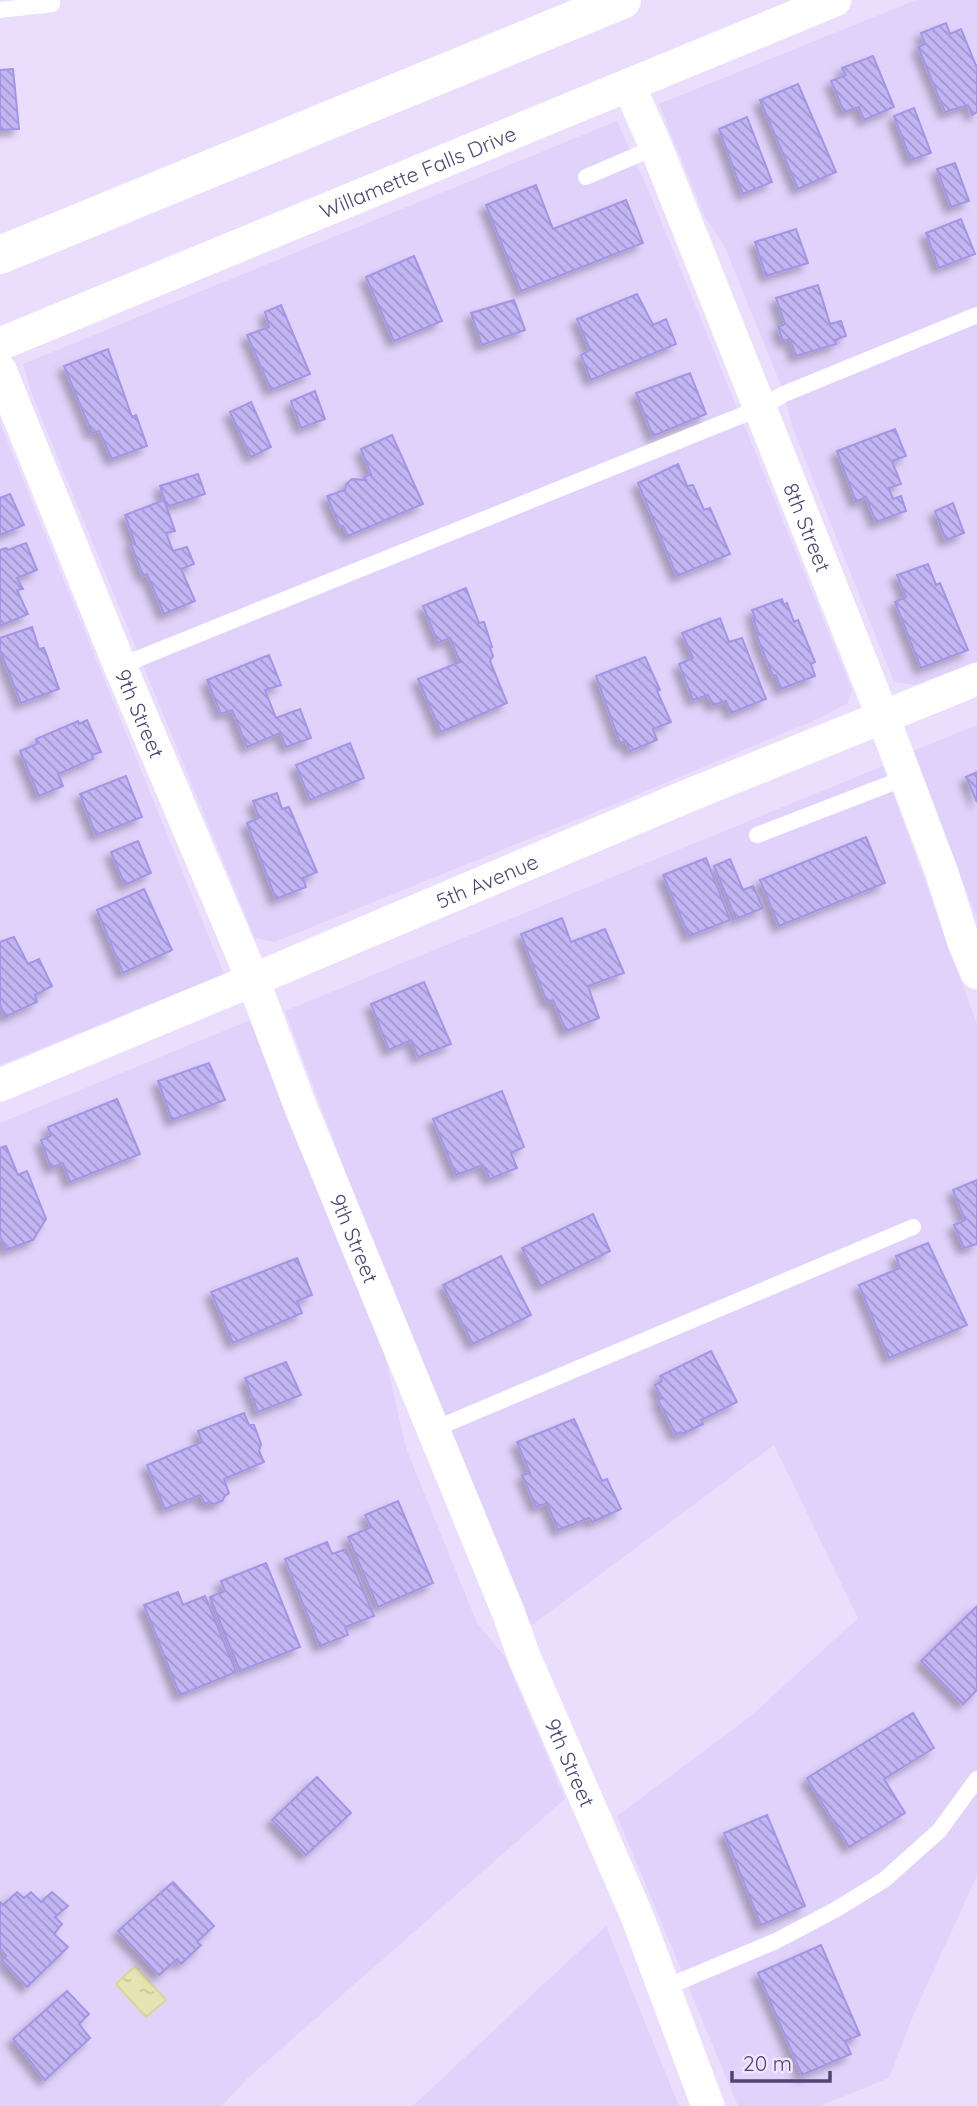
<svg xmlns="http://www.w3.org/2000/svg" width="977" height="2106" font-family="Quicksand,sans-serif">
<style>
.residential{fill:#e0d2fa}
.water{fill:url(#water-ripples);stroke:#d9d698;stroke-width:2}
.building{fill:url(#building-back-hatch);stroke:#a394e7;stroke-width:2;filter:url(#shadow)}
.lines{fill:none;stroke-linecap:round;stroke-linejoin:round}
.service{stroke:#fff;stroke-width:16}
.minor{stroke:#fff;stroke-width:33}
.tertiary{stroke:#fff;stroke-width:38}
.labels{text-anchor:middle;dominant-baseline:central;stroke-width:7;stroke-linejoin:round;paint-order:stroke}
.street-label{font-size:21px;fill:#4d4673;stroke:#efe5ff}
</style>
<defs>
<pattern id="water-ripples" width="26" height="14" patternUnits="userSpaceOnUse" patternTransform="scale(1.75)"><rect width="26" height="14" fill="#e6e4b2"/><path d="M2 4q2-2 4 0t4 0M15 11q2-2 4 0t4 0" fill="none" stroke="#c7c59c"/></pattern>
<pattern id="building-back-hatch" width="6" height="6" patternUnits="userSpaceOnUse" patternTransform="scale(1.75)"><rect width="6" height="6" fill="#c1b5f3"/><path d="M-1 5l2 2M0 0l6 6M5-1l2 2" fill="none" stroke="#9f95c9"/></pattern>
<filter id="shadow"><feDropShadow dx="-6" dy="6" stdDeviation="3.5" flood-color="#0004"/></filter>
</defs>
<rect width="100%" height="100%" fill="#ebdefd"/>
<path class="residential" d="M916,0H977V662L915,685L894,682L793,429L782,388L724,245L705,217L659,104Z
M617,121L648,189L852,690L848,703L820,718L620,802L275,942L255,938L32,395L23,364Z
M0,423L224,974L0,1065Z
M977,725V918L911,752Z
M883,766L977,1024V1876L915,2011L889,2078L820,2106H738L617,1816L752,1715L858,1618L774,1445L531,1626L367,1229L285,1011Z
M250,1020L290,1123L385,1356L406,1448L477,1623L505,1657L565,1799L248,2078L222,2106H0V1123Z
M606,1926L679,2106H413L466,2056Z"/>
<path class="water" d="M135,1966L166,2000L146,2017L116,1984Z"/>
<path class="building" d="M946,23L950,34L961,29L977,68V112L972,115L968,105L945,112L918,47L925,44L921,33Z
M873,56L894,107L864,120L859,107L844,112L831,81L846,75L842,68Z
M13,69L19,129L0,130V70Z
M798,84L836,172L798,189L760,100Z
M914,108L931,153L911,160L894,116Z
M747,117L772,182L743,194L719,129Z
M955,163L969,201L951,207L937,169Z
M536,185L553,229L626,200L643,243L521,291L486,205Z
M961,219L975,254L939,268L926,233Z
M796,229L808,263L766,276L755,242Z
M414,256L442,321L394,341L366,277Z
M818,285L830,324L841,321L846,336L835,340L836,344L796,356L790,339L783,341L778,327L785,324L776,298Z
M637,294L653,325L666,319L676,344L591,380L581,355L590,350L577,319Z
M514,300L525,330L482,345L471,313Z
M281,305L310,374L271,390L247,335L269,327L265,312Z
M108,349L132,417L136,415L147,446L112,459L99,431L92,433L64,366Z
M690,373L706,414L653,436L636,393Z
M315,391L325,419L301,428L291,401Z
M251,402L271,447L251,457L230,412Z
M895,429L906,456L892,461L901,484L889,488L893,499L901,496L906,511L876,522L866,497L856,502L837,451Z
M392,435L423,504L348,536L343,526L340,527L327,496L345,490L346,484L352,479L366,480L364,477L371,474L361,449Z
M678,464L687,486L693,485L704,510L710,508L730,554L677,576L638,483Z
M198,474L205,494L167,507L160,486Z
M10,494L24,525L0,535V498Z
M164,500L175,531L166,533L173,551L187,547L194,564L181,569L195,601L164,614L147,574L143,576L131,544L135,543L125,515Z
M953,503L964,533L946,540L935,511Z
M26,543L37,570L17,578L23,589L17,590L28,614L0,626V550L6,548L8,550Z
M928,564L936,585L940,583L968,650L921,668L895,602L906,597L897,575Z
M466,588L479,623L484,622L492,647L490,648L493,656L490,661L507,703L441,732L418,679L460,662L450,638L438,643L423,606Z
M782,599L784,605L787,603L794,622L798,620L815,662L811,664L815,676L781,689L776,675L773,676L757,636L759,635L753,618L755,617L752,610Z
M720,618L729,642L742,638L766,699L731,713L726,701L713,705L708,695L693,700L679,664L693,658L682,633Z
M32,627L39,649L44,648L59,689L21,703L0,650V638Z
M269,655L281,685L265,690L276,718L300,709L311,738L286,747L280,733L247,747L232,710L221,714L207,680Z
M645,657L660,690L657,691L671,722L653,729L657,740L630,751L626,741L620,743L596,676Z
M87,720L101,752L92,755L93,759L58,774L63,786L39,796L20,751L37,744L36,739L78,721L79,724Z
M350,743L364,778L310,800L296,765Z
M977,772V802L966,777Z
M126,776L142,817L96,835L80,794Z
M277,793L282,809L289,807L317,872L303,878L306,887L276,899L247,823L259,818L253,801Z
M866,837L885,883L779,926L760,880Z
M138,841L151,873L125,885L111,852Z
M706,858L730,920L689,936L663,875Z
M730,859L743,890L753,886L763,908L736,919L714,866Z
M144,889L172,950L123,973L97,910Z
M562,918L571,942L605,929L624,973L588,986L599,1018L566,1031L553,1000L547,1002L521,934Z
M14,937L28,964L39,959L52,986L35,995L37,1002L5,1017L0,1005V942Z
M424,982L451,1044L418,1057L411,1040L389,1050L371,1004Z
M209,1063L225,1100L172,1120L158,1081Z
M502,1091L524,1147L511,1153L517,1168L490,1179L483,1165L456,1175L433,1119Z
M117,1099L140,1154L70,1182L63,1163L51,1168L41,1140L51,1136L48,1127Z
M6,1146L18,1175L27,1171L46,1219L33,1240L6,1250L0,1236V1148Z
M977,1180V1244L964,1248L954,1225L965,1220L953,1190Z
M593,1214L610,1251L541,1286L522,1248Z
M928,1243L967,1325L889,1358L859,1285L900,1268L896,1256Z
M501,1256L531,1315L473,1344L443,1285Z
M297,1258L312,1295L297,1301L302,1313L233,1343L211,1292Z
M711,1351L737,1402L701,1420L703,1424L682,1434L681,1432L676,1435L658,1400L662,1398L655,1385L662,1381L660,1376Z
M286,1362L301,1395L258,1412L245,1378Z
M244,1413L249,1425H254L261,1444L259,1451L264,1462L224,1479L229,1493L225,1496L222,1501L214,1504L209,1502L205,1504L200,1495L165,1509L147,1465L202,1442L198,1431Z
M574,1419L602,1481L607,1479L621,1509L592,1522L589,1518L558,1530L547,1503L536,1507L522,1475L530,1473L517,1442Z
M398,1501L433,1583L378,1607L348,1537L371,1527L365,1515Z
M327,1542L332,1554L346,1549L374,1616L345,1627L348,1635L320,1646L285,1559Z
M266,1563L300,1647L240,1671L210,1597L225,1591L221,1581Z
M178,1592L183,1605L205,1596L236,1672L180,1695L144,1605Z
M977,1606V1690L963,1704L921,1661Z
M913,1713L934,1748L884,1779L905,1813L849,1847L807,1778Z
M317,1777L351,1813L306,1855L272,1820Z
M767,1815L805,1906L761,1925L724,1833Z
M173,1882L214,1926L197,1942L201,1945L181,1964L177,1959L159,1975L118,1931Z
M17,1892L24,1898L31,1892L41,1902L52,1892L68,1906L55,1917L62,1924L54,1934L68,1947L27,1987L2,1960L6,1956L0,1948V1902L3,1905Z
M821,1945L860,2035L845,2041L851,2054L802,2075L758,1973Z
M67,1991L89,2014L79,2024L90,2038L45,2080L13,2039Z"/>
<g class="lines">
<path class="service" d="M0,10L52,4V0
M586,177L656,147
M120,666L760,408L784,394L977,315
M757,835L905,778
M432,1430L913,1227
M664,1988L776,1941L835,1910L884,1880L939,1831L977,1779"/>
<g class="minor">
<path id="s1" d="M629,86L656,147L883,717L942,873L964,943L977,973"/>
<path id="s2" d="M0,344L835,0"/>
<path id="s3" d="M0,370L120,666L253,980L301,1108L509,1614L523,1654L637,1916L708,2106"/>
<path id="s4" d="M0,1085L253,980L685,797L977,679"/>
</g>
<path class="tertiary" d="M0,255L622,0"/>
</g>
<g class="labels">
<g class="street-label">
<text stroke="none"><textPath href="#s2" startOffset="452">Willamette Falls Drive</textPath></text>
<text stroke="none"><textPath href="#s1" startOffset="476">8th Street</textPath></text>
<text stroke="none"><textPath href="#s3" startOffset="371">9th Street</textPath></text>
<text stroke="none"><textPath href="#s4" startOffset="528">5th Avenue</textPath></text>
<text stroke="none"><textPath href="#s3" startOffset="938">9th Street</textPath></text>
<text stroke="none"><textPath href="#s3" startOffset="1505">9th Street</textPath></text>
</g>
</g>
<path d="M732 2071v10h98v-10" fill="none" stroke="#4d4673" stroke-width="3.5"/>
<text x="743" y="2071" font-size="21" fill="#4d4673" stroke="#efe5ff" stroke-width="5" paint-order="stroke">20 m</text>
</svg>
